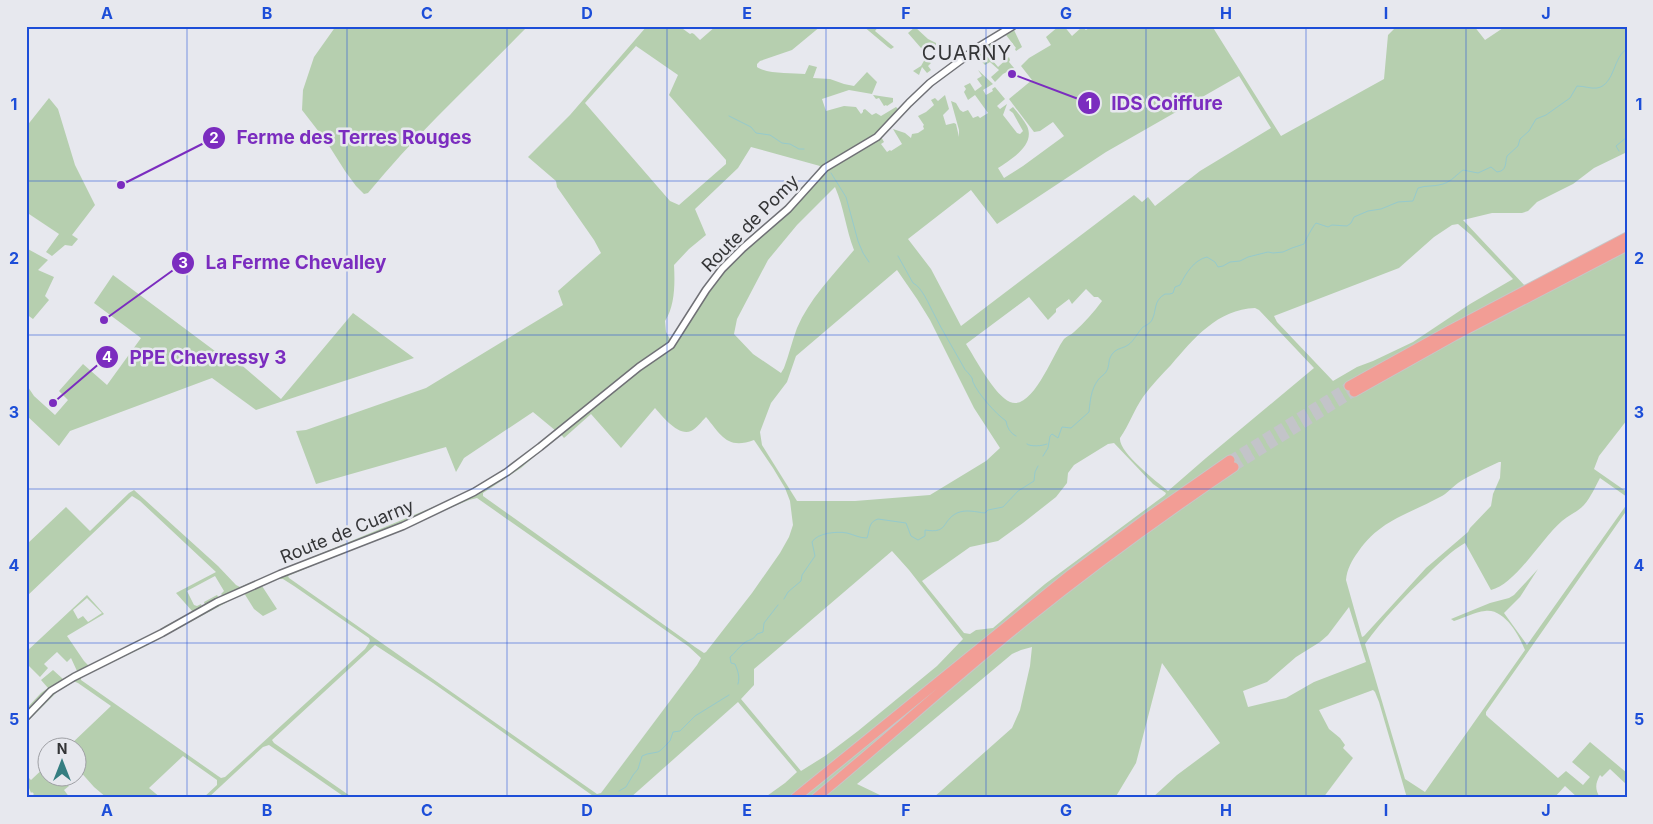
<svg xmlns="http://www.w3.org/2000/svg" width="1653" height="824" font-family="Inter,sans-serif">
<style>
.green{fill:#b6cfaf;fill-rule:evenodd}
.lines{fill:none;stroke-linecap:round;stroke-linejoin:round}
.stream{stroke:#96cacc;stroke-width:1}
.highway-tunnel{stroke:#c3c4c9;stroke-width:9;stroke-dasharray:9 4.5;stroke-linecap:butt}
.minor-casing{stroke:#707176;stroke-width:9}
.highway-casing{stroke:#c6c6c7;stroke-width:11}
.minor{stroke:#fff;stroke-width:6}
.highway{stroke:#f29d95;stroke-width:9}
.grid{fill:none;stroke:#1d4ed8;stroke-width:1;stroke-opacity:0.55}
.labels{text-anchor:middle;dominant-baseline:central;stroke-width:5;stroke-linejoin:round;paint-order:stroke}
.street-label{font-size:18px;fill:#343537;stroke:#e7e8ee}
.quarter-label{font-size:20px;letter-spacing:1px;fill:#343537;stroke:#e7e8ee}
.leader{fill:none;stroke:#7b2cbf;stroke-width:2}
.callout-dot{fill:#7b2cbf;stroke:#e7e8ee;stroke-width:2}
.mark-label{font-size:15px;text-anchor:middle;font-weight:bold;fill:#fff}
.callout-label{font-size:19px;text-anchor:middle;font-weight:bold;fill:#7b2cbf;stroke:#e7e8ee;stroke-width:5;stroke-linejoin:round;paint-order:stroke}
.neatline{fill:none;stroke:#1d4ed8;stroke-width:2}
.grid-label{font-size:16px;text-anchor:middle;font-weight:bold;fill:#1d4ed8}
</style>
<rect width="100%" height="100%" fill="#e7e8ee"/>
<path class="green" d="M336,26H528C474,81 416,134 368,193L364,194L356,186L345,171L326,141L302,110L303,90L314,57Z
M647,26H679L690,34L692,33L694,34L700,40L716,26H821L792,50L760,61L757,64V67C767,74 792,73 805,74L809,65L817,67L813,78L830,79L844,84L854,86L867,72L877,82L872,94L849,90L822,99L826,111L844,106L856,107L861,114L863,112V110L865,109L872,115L876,113L881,116L896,107L901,112L880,135L884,142L881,144L887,152L890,150L891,151L902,144L893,129L905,133L911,138L912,134L918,133L924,129L923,126L924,125L918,116L926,112L934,105L931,100L935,98L938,101L945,95L949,109L943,115L946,125L954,123L956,124L959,137V130L951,101L956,103L960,110L963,112L968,110L973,118L978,116L980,118L988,113L975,95L968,100L964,92L966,89L964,86L970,83L975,91L982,86L977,79L982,76L978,70L993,84L983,90L986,95L993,91L992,89L995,87L1005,99L997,106L1000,109L1007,104L1003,115L1017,133L1020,134L1023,131L1013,113L1009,110L1013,107C1018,113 1023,119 1027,126C1036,145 1010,160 998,168L1004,178L1023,166L1064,136L1053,122L1040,131L1034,132L1009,99L1032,80L1021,66L1029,58L1051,45L1046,37L1059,26H1064L1072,36L1082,27L1086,30L1092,26H1212L1281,136L1384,79L1388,35L1397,26H1474L1485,40L1506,26H1627V152L1594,168L1573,184L1537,202L1528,211L1522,213H1492L1463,220L1527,288L1627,235V420L1599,456L1594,469L1627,492V497L1600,478C1595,487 1591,497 1584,505C1579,511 1569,515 1562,521C1542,538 1515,585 1491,590L1465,543C1451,551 1438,564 1427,575C1404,597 1383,619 1365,644L1405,779L1425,792L1525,650C1519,635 1504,608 1485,611C1475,612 1464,618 1454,621L1451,619L1490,603L1509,598L1514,595L1538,569L1520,597L1504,613L1527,645L1627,504V510L1486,712V715L1489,718L1558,778L1566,771L1583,785L1590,777L1572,762L1590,742L1627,773V785L1610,769L1602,777L1600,775C1595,784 1595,789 1600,798H1578L1565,786L1554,798H1407L1379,702L1375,692L1373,690L1319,710L1329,729L1340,738L1345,745L1343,748L1353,758L1323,798H1152L1177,775L1220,743L1162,663L1136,763L1115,798H933L1012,728L1020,710L1030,666L1032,647L1021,650L1012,654L857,784L882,796L880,798H764L785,783L797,772L738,702L630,798H596L433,683L375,645L272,740L274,743L353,798H346L269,745L263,747L208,798H203L217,785V780L183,756L149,788L161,798H107L94,787L78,769V746H69L111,706L78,683L73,681L59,690L26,723V717L30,710L27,708L41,693L48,688L41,680L53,670L63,679L77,671L71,658L67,662L57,652L44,664L48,668L40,677L26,663V652L87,595L104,614L67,636L84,661L89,666L159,631L165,626L193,612L176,593L216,572L140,501L132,496L26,597V545L66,507L90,531L129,493L134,490L218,566L236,585L240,587L467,493L506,470L556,431L533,412L464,458L456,472L446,447L316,484L296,431L306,430L426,388L563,305L558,291L601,253L594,240L557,187L556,181L528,157L570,115ZM636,46L678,75L669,95L726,160V164L679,205L670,201L585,103ZM1239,76L1271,128L1200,171L1155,206L1148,197L1142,202L1134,195L961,326L931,269L908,239L971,190L997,224L1106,152ZM751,147L820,166L818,171L775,217L740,247L670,339L666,332L665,321C675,306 675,283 674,265L689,249L706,235L695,209L738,168ZM835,187C844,207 846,230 854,250C834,274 810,298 797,328C792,341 789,355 784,368L781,373L753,354L734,334L737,319L768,260L797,225ZM1458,224L1471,235L1513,279L1470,304L1413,342L1373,361L1357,367L1333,381L1277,322L1274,316L1399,268L1434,237L1452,225ZM897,270L917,299L930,320L974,408L1000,448L986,461L930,495L855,501H797L762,445L760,432L763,424L771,403L787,382L796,356ZM1086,289L1094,297H1098L1102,301C1094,312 1084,323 1074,332C1071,335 1067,336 1064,339C1054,352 1032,412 1010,402C995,396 975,358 966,344L1029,297L1048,320L1056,312V309L1069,299L1072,304ZM1255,308L1259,310L1314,368L1206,458L1168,491C1157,482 1118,452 1120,438C1129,425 1134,410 1143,397C1151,386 1161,375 1171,365C1193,339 1218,309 1255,308ZM655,408C662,416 679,437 691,431C696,429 702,421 706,417C721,435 727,450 754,440L773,468L785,488L790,501L793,525L789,537L780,553L752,593L706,652L704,653L695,647L483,496V493L521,468L543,449L541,447L559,432L564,438L591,414L621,448ZM1114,443L1153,484L1166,493L1165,495L1045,584L993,628L976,630L970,634L964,633L922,581L970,547L998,541L1023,523L1056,497L1067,483L1068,473L1074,465L1108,444ZM1499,462H1501L1500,478L1493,494L1491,506L1470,528L1468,532L1426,568L1364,636L1362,637L1346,580C1347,569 1352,560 1358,552C1380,520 1407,515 1440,497C1447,494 1451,488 1458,483C1470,475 1485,469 1499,462ZM477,498L688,646L701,658L697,665L601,793L597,794L289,578L288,576L469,500ZM892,551L909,570L963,639L937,666L858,731L825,756L801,771L741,699L754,685V669ZM215,576L224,591L221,594L225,599L221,601L217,595L204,602L206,608L203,610L201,604L197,606L194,605L187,591ZM278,579H283L294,586L369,638L370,641L365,649L225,777L221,778L218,776L81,680V678L86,675L144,647L244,593L254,609L263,616L277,609L262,586ZM87,598L102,613L88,622L83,616L78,619L73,610ZM1349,607L1366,662L1314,682L1286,698L1248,707L1243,691L1267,682L1296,657L1320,642L1328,635Z
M863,26H879L875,31L894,47L891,49L888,47Z
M915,27L928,39L936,43V46L932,45L931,48L927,46L924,50L921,48L908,33Z
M1014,30L1022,47L1016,51L1015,49L1016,48L1006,35Z
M991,42L997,53L993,61L998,67L1009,57L1010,60L1009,62L1014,68L1003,74L995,82L991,77L999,70L990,62L985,65L976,55L970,60L969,58L979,50L984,57L989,53L985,45Z
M925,59L931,63L928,66L931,70L927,73L922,67L919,75L913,71L921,66Z
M873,95L893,98V102L887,106L886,105L884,106L879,98L876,99Z
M49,98L58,109L75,165L95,205L72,235L78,239L72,246L65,245L52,256L46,252L59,234L26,212V127Z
M26,248L48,260L38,270L54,277L45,296L49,300L33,319L26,314Z
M113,275L227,360L231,356L281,399L353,313L414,358L256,410L212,378L70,431L59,446L26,415V389L28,387L34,396L55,415L68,400L59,391L83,364L107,385L141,338L94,303Z
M47,765L48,776L65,777L62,779L69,786L64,790L70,798H34L32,796L34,794L32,792L31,793L29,788L26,790V775L31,780Z"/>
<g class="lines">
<path class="stream" d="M729,116L751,127L756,133L770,135L782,143L790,144L799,149H804
M1619,151L1616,146L1627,137
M831,173L846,197L858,241L863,253L869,262
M898,256L913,283C922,287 929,305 934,314C943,332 953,348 963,366C965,371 970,374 972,378C973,379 972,381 973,382C978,394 996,414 1006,421C1007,427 1010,433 1016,436
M1027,444C1031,447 1042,446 1047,444
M1043,456L1048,448L1050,436L1052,434L1058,438L1062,427L1071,428L1089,412C1090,402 1091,389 1098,380C1100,377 1104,375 1106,372C1111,365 1106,359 1115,351C1119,348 1124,348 1128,345C1134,341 1138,332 1143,327C1146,325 1150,324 1152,320C1157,310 1153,301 1165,294H1170L1173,293L1175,287L1180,285C1186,273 1194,260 1207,257L1215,262L1218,267L1223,266L1230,262L1240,261L1248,257L1268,252L1273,253L1283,252L1292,248L1304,244C1305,241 1313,226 1316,223L1328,227L1332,225L1347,226L1351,223L1354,217L1368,211L1381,209L1398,202L1413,201L1418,188C1426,185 1434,187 1443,184C1452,181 1456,175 1463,170L1478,173L1491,167L1497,172C1507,171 1505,163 1507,156L1518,146L1520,139L1529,131L1536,119L1546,115L1570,98L1577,86C1584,86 1591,89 1597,88C1615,85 1613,56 1627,49
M784,599L788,592L801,581L802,575L815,556L812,542C817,533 837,531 847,533C855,535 859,538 867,538C870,530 868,522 878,519L906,523L911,536L918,540L925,536V530C949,534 941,521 957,513C966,509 976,512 985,513L988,510L1003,507L1018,491L1034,481L1035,472L1038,466
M738,684C740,677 738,671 735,664L731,663L730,657C735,653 738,648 743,644C748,639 753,641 757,634L763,632L764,623L778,605
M619,791L626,787L633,775L638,769L642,756L647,754L658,752L661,750L670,741L673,732L680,731L695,716L729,695"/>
<path class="highway-tunnel" d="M1230,460L1349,386
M1234,467L1354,392"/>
<defs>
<path id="minor" d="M26,717L51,691L74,677L162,633L217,602L280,574L403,526L474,492L507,472L540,447L639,367L671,345L706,290L722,269L743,248L788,209L825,168L877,137L909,103L930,83L980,46L1013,26"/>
<path id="highway" d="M1349,386L1450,330L1627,237
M1354,392L1454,336L1627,246
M795,798L1071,574L1144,520L1230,460
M816,798C887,739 955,677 1027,619C1094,565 1163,515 1234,467"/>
</defs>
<use href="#minor" class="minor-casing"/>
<use href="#highway" class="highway-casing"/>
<use href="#minor" class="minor"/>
<use href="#highway" class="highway"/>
</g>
<path class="grid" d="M187,26V798M347,26V798M507,26V798M667,26V798M826,26V798M986,26V798M1146,26V798M1306,26V798M1466,26V798M26,181H1627M26,335H1627M26,489H1627M26,643H1627"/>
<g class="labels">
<g class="street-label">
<text transform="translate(750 223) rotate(-45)">Route de Pomy</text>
<text transform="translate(347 531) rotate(-22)">Route de Cuarny</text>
</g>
<g class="quarter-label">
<text x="967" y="53">CUARNY</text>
</g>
</g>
<path class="leader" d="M1012 74L1089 103M121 185L214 138M104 320L183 263M53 403L107 357"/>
<g class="callout-dot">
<circle cx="1012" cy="74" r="5"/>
<circle cx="121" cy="185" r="5"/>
<circle cx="104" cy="320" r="5"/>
<circle cx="53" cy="403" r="5"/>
<circle cx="1089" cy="103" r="12"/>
<circle cx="214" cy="138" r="12"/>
<circle cx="183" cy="263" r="12"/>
<circle cx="107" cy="357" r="12"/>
</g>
<g class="mark-label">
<text x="1089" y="109">1</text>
<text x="214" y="143">2</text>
<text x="183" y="268">3</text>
<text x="107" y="362">4</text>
</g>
<g class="callout-label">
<text x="1167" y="110">IDS Coiffure</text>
<text x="354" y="144">Ferme des Terres Rouges</text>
<text x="296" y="269">La Ferme Chevalley</text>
<text x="208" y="364">PPE Chevressy 3</text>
</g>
<rect width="1653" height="824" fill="none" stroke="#e7e8ee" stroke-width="55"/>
<g transform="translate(62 762)"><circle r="24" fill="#e7e8ee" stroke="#9fa0a5"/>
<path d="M0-4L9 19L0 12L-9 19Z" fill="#357e81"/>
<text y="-8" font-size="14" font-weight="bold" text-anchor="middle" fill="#343537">N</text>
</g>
<rect x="28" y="28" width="1598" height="768" class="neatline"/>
<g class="grid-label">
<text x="107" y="19">A</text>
<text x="267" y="19">B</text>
<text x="427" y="19">C</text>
<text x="587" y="19">D</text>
<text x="747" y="19">E</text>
<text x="906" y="19">F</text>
<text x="1066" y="19">G</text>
<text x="1226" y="19">H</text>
<text x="1386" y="19">I</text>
<text x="1546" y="19">J</text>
<text x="14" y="110">1</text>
<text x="1639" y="110">1</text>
<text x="14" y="264">2</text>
<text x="1639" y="264">2</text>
<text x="14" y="418">3</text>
<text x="1639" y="418">3</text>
<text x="14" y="571">4</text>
<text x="1639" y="571">4</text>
<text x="14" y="725">5</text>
<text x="1639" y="725">5</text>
<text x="107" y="816">A</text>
<text x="267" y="816">B</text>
<text x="427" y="816">C</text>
<text x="587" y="816">D</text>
<text x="747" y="816">E</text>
<text x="906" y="816">F</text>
<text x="1066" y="816">G</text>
<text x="1226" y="816">H</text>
<text x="1386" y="816">I</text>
<text x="1546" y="816">J</text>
</g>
</svg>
